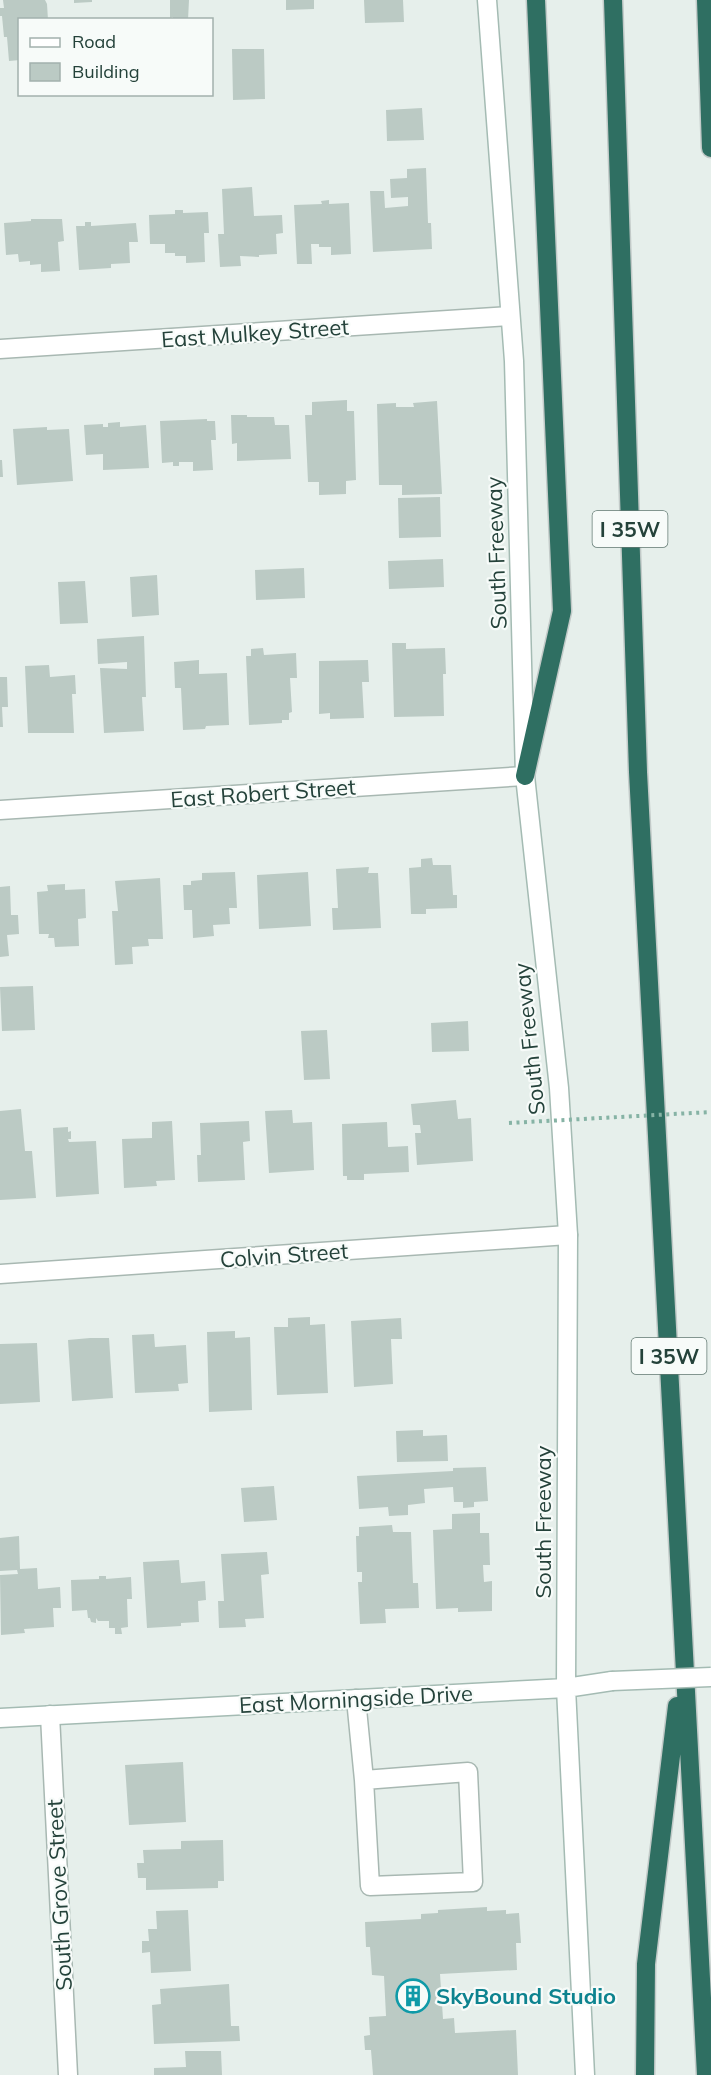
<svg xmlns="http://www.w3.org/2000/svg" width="711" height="2075" font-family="Mulish,sans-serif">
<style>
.building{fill:#bbcac4}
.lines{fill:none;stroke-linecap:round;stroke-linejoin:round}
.lane-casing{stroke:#a8b8b2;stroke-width:21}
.street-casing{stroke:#a8b8b2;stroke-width:21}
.secondary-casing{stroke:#a4bbb3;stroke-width:21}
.highway-casing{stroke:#c2cac8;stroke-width:21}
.lane{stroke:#fff;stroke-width:18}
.street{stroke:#fff;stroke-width:18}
.secondary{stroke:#fff;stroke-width:18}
.highway{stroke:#2f6f62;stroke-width:18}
.secondary-bridge-casing{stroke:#a4bbb3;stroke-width:21;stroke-linecap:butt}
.path-bridge{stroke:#86b3a5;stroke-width:4;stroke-dasharray:3 4.5;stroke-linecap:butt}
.secondary-bridge{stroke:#fff;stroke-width:18}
.labels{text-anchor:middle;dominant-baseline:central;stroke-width:4.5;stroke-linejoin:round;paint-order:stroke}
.shield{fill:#f7fbf9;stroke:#637a73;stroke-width:1.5}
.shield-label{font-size:21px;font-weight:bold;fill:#24423a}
.street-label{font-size:22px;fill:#24423a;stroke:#f7fbf9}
.culture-label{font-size:22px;font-weight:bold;fill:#0d838f;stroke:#f7fbf9;text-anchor:start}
</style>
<rect width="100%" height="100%" fill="#e6efeb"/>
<path class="building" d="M3,0H45L47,4L48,20H20V60L9,61L7,37H4L2,16H0V8H4Z
M74,0H92V2L74,3Z
M170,0H189L188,20H173V17L170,18Z
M286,0H314V9L286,10Z
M364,0H403L404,22L365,23Z
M232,49H264L265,99L233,100Z
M422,108L424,140L387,141L386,110Z
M426,168L428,223H431L432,249L373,252L370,191H384L385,208L408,206V197L391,198L390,179L407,178V169Z
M252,187L254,216L282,215L283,233L276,234L277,254L259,255V257L240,256L241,266L220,267L218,234H224L222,189Z
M329,200V204L349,203L351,254L331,255V247H319V244H311L312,264H297L294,205L322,204L321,201Z
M175,210H183V213L208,212L209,233H204L205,262L186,263V256H175V253H165V244H150L149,215L175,214Z
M31,219H62L64,241L58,242L60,271L41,272V264L30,265V261L19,262L18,254L6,255L4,223L31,221Z
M85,222H91V226L136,223L138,242H129L130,263L111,264V268L79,270L76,226H85Z
M347,400V411H354L356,480L346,481V494L319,495V482H308L305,415H312V402Z
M437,401L442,494L402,495V485H379L377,404L396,403V407H414L413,403Z
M231,415H247V417H274L275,425H289L291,459L237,461V443L232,444Z
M207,419V421H215L216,440H211L213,470L193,471V462H179V466H173V462L162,463L160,421Z
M120,422V427L146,425L149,468L103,470V454L86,455L84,425L103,424V427H108V423Z
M47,427V430L69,429L73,481L17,485L13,429Z
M0,460H2L3,477H0Z
M440,497L441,537L399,538L398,498Z
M443,559L444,587L389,589L388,561Z
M304,568L305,598L256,600L255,570Z
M157,575L159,615L132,617L130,577Z
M85,581L88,623L60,624L58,582Z
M144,636L146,697H142L144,731L104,733L100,668L127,669V662L98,664L97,639Z
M392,643H406V649L445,648L446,674H443L444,716L394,717Z
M263,648L264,655L296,653L297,678H290L292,712L289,713V720H282V723L249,725L246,656H251V649Z
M199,660V674L227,673L229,725L206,726L205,729L183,730L181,688H175L174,662Z
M368,660L369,682H362L364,718L330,719V713L319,714V661Z
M49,665L50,677L75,675L76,694H72L74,733H28L25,666Z
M0,677H7L8,707H2L3,727H0Z
M432,858L433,865H451L453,895H457V908L426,909V914H411L409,868L421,867V859Z
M369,867L368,873H378L381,928L333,930L332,908H338L336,869Z
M235,872L237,908H229L230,924L213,925L214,936L193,938L192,910H184L183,885H191V881L202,880V873Z
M308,872L311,926L259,929L257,875Z
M160,878L163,939H148L149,946L132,947L133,964L115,965L112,911H118L115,881Z
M65,884V890L85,889L86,918L78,919L79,946L55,947L54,938H48L49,934H39L37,892L48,891L47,885Z
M10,886L11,915H18L19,934L7,935L9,956L0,957V887Z
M33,986L35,1030L2,1031L0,987Z
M468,1021L469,1051L432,1052L431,1023Z
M327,1030L330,1079L304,1080L301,1031Z
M456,1100L458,1119L471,1118L473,1161L417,1165L415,1133H421L420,1125H413L411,1104Z
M21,1109L25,1151H32L36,1198L0,1200V1111Z
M292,1110L293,1123L312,1122L314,1170L269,1173L265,1111Z
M172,1121L175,1180L156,1181L157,1186L124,1188L122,1139L152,1138V1122Z
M249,1121L250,1141L243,1142L245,1180L198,1182L197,1155H201L200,1123Z
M387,1122L388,1147L408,1146L409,1172L364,1174V1180H347V1176H343L342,1124Z
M68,1127V1132L71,1131V1139H68L69,1142L96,1141L99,1194L56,1197L53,1128Z
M310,1317V1325L325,1324L328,1393L277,1395L274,1327H288V1318Z
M401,1318L402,1339H391L393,1384L354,1387L351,1321Z
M235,1331V1338L250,1337L252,1410L209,1412L207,1332Z
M154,1334L155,1347L186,1345L188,1383L178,1384L179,1391L135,1393L132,1335Z
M90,1338H109L113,1398L72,1401L68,1340Z
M37,1343L40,1402L0,1404V1344Z
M423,1430V1436L447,1435L448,1461L397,1462L396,1431Z
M486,1467L488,1501L474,1502V1507L463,1508V1502H454L453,1487L424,1489L425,1503L408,1505V1515L389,1516L388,1507L359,1509L357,1476L453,1471V1468Z
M274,1486L277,1520L244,1522L241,1488Z
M480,1513V1533H489L490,1565H483L484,1582L492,1581V1611L458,1612V1608L436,1609L433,1530L452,1529V1514Z
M392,1525L393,1532H411L413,1583H418L419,1608L385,1609L386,1623L360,1624L358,1582H362V1572H357L356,1536H359V1527Z
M19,1536L20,1569L37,1568L38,1589L60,1587L61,1608H53L54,1627L24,1629L25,1633L1,1635L0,1575L18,1574L17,1570L0,1571V1538Z
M267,1552L269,1574L261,1575L264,1618L245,1619L246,1627L219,1628L218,1601H224L221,1554Z
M179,1560L181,1583L205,1581L206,1600L198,1601L199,1622L181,1623V1626L147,1628L143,1562Z
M99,1576H106V1579L131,1577L132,1599H127L128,1627L121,1628L122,1634H115V1628H109V1621H98L96,1618V1623L91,1622L90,1618H88L87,1610L72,1611L71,1580L99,1579Z
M183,1762L186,1822L129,1825L125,1765Z
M223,1840L224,1881H218V1888L146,1890V1878H138L137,1863H144L143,1850L181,1849V1841Z
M487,1907V1911L506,1910V1914L519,1913L521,1943H516L517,1970L440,1974L443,2019L454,2018L455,2033L516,2030L518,2075H373L371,2050H365L364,2036L370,2035L369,2017L386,2016L384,1976L372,1975L370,1947H366L365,1922L421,1919V1914L438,1913V1910Z
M188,1910L191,1971L151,1973L150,1952L142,1953V1941H149L148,1929H157L156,1911Z
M229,1984L231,2026H239L240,2041L154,2044L152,2005L161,2004L160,1989Z
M185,2051H221L222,2075H154V2068L186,2067Z"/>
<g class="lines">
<defs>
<path id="lane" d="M356,1699L364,1780L370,1886L473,1882L468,1772L364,1780"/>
<path id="street" d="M0,349L510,316
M0,810L525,776
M0,1274L568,1235
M50,1715L68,2075"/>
<path id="secondary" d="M487,0L514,361L525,776L559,1088L568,1235L566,1688L585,2075
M0,1718L528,1690L566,1688L612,1681"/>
<path id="highway" d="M613,0L638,772L706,2075
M706,0L711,148
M525,776L562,611L536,0
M645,2075L646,1964L677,1706"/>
</defs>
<use href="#lane" class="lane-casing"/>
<use href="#street" class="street-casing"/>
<use href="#secondary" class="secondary-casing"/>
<use href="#highway" class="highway-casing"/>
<use href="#lane" class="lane"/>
<use href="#street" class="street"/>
<use href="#secondary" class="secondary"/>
<use href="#highway" class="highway"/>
<defs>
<path id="secondary-bridge" d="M612,1681L711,1677"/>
</defs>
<use href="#secondary-bridge" class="secondary-bridge-casing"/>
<path class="path-bridge" d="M509,1123L711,1112"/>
<use href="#secondary-bridge" class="secondary-bridge"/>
</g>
<defs>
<symbol id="building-ring" viewBox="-11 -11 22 22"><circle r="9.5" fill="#f7fbf9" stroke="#0f9aa8" stroke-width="1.5"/><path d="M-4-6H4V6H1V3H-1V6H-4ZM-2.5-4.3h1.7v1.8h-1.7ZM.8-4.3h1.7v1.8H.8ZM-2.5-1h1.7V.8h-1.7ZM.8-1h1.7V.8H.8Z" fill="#0f9aa8"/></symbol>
</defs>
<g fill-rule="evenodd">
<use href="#building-ring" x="394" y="1977" width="38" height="38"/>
</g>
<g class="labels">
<g class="shield">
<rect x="592.5" y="511" width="75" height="36" rx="4.5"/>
<rect x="631.5" y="1338" width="75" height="36" rx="4.5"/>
</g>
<g class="shield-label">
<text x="630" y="529">I 35W</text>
<text x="669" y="1356">I 35W</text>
</g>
<g class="street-label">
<text transform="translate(255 333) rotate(-4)">East Mulkey Street</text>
<text transform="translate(496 553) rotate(-92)">South Freeway</text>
<text transform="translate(263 793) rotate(-4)">East Robert Street</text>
<text transform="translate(529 1039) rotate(-96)">South Freeway</text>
<text transform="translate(284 1255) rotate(-4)">Colvin Street</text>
<text transform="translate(543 1522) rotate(-90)">South Freeway</text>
<text transform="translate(356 1699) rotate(-3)">East Morningside Drive</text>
<text transform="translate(59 1895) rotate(-93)">South Grove Street</text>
</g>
<g class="culture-label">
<text x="436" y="1996">SkyBound Studio</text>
</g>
</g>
<rect x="18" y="18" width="195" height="78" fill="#f7fbf9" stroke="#a3b1ad" stroke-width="1.5"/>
<rect x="30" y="38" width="30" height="9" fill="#ffffff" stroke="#a3b1ad" stroke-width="1.5"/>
<text x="72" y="48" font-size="18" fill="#24423a">Road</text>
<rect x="30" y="63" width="30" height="18" fill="#bbcac4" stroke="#a3b1ad" stroke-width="1.5"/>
<text x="72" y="78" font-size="18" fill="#24423a">Building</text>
</svg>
